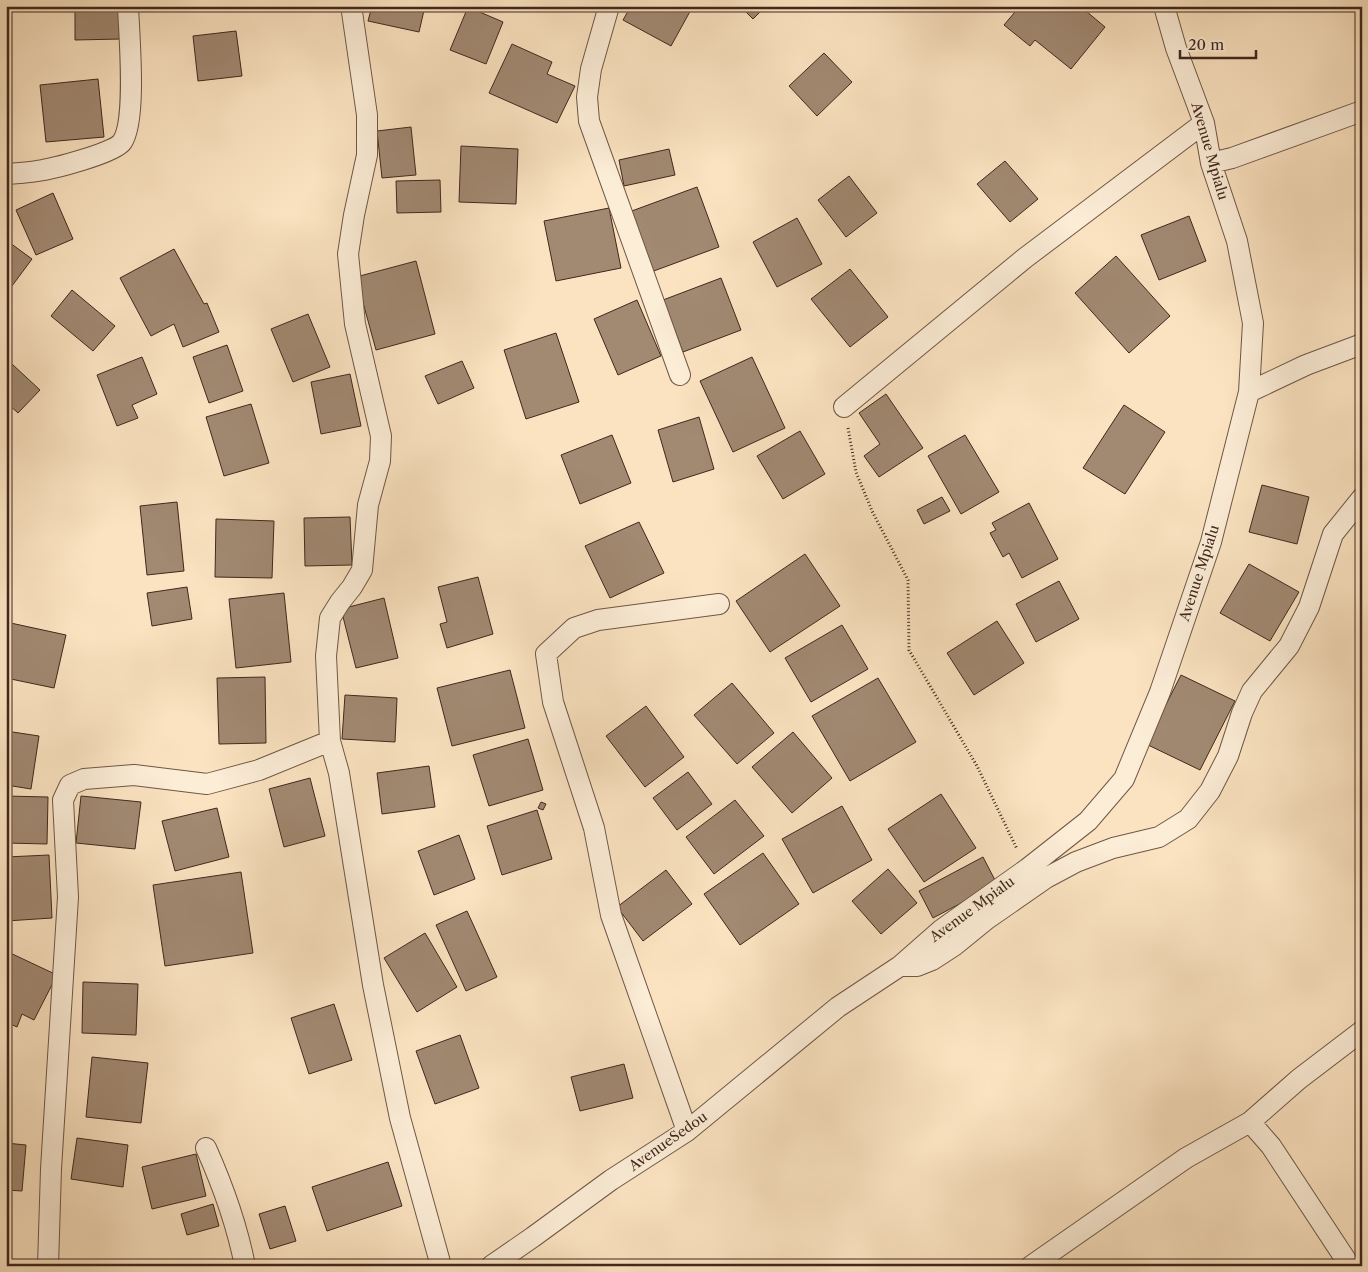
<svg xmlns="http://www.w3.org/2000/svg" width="1368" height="1272" font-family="'Libre Caslon Text',serif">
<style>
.building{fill:#a18972;stroke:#40281d}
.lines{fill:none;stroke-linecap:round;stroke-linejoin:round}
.street-casing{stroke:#6f5746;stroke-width:22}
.path{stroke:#40281d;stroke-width:3;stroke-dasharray:1 2.5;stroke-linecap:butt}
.street{stroke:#fcedd7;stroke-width:20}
.labels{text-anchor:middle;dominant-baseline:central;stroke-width:4;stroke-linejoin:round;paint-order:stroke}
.street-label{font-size:14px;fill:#40281d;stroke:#fcedd7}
</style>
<rect width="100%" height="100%" fill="#fbe3c1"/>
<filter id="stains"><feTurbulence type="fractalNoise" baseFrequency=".004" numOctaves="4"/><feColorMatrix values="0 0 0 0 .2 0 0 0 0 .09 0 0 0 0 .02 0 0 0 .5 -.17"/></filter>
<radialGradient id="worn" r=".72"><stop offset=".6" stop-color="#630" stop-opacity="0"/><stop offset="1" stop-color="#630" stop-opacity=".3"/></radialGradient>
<path class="building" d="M75,6H121V39L75,40Z
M283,6H329V9Z
M372,6H425L419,32L368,21Z
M631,6H693L671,46L623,20Z
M740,6H766L753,19Z
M1020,6H1080L1105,27L1071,69L1035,40L1030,46L1004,25Z
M468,7L503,22L486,64L450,50Z
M236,31L242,76L198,81L193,36Z
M512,44L552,62L547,74L575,86L557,123L489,93Z
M824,53L852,82L817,116L789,86Z
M98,79L104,137L46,142L40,85Z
M411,127L416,175L382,178L377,131Z
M461,146L518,149L516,204L459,202Z
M669,149L675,175L624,186L619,160Z
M1005,161L1038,199L1010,222L977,184Z
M849,176L877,213L846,237L818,200Z
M440,180L441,212L397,213L396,181Z
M697,187L719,247L651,272L629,212Z
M53,193L73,239L36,255L16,210Z
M609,208L621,268L556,281L544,221Z
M1189,216L1206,261L1159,280L1141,235Z
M797,218L822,264L777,287L753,242Z
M6,240L32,259L6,294Z
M174,249L204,304L207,303L219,332L183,347L174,324L151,336L120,278Z
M1116,256L1170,316L1129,353L1075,293Z
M416,261L435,334L376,350L356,277Z
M850,269L888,317L850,347L811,299Z
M721,278L741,330L683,352L663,300Z
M72,290L115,326L93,351L51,316Z
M637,300L661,356L618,375L594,319Z
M308,314L330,367L293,382L271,329Z
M556,333L579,402L526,419L504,350Z
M227,345L243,391L209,403L193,357Z
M142,357L157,394L132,405L138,418L117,426L97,375Z
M752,357L785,428L733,452L700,381Z
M462,361L474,388L438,404L425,376Z
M12,364L40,390L18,413L6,402V370Z
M350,374L361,426L321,434L311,382Z
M886,394L923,448L879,477L864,456L880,444L859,413Z
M251,404L269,463L224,476L206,417Z
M1124,405L1165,432L1125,494L1083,468Z
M699,417L714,469L673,482L658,430Z
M800,431L825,474L783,499L757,456Z
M612,435L631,483L580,504L561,455Z
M965,435L999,492L961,514L928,456Z
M1262,485L1309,497L1297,544L1249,532Z
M942,497L950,511L924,524L917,510Z
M177,502L184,571L147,575L140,506Z
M1029,503L1058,559L1022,578L1009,553L1003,557L990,533L996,530L992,523Z
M350,517L352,565L305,566L304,518Z
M216,519L274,521L272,578L215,577Z
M639,522L664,573L610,598L585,546Z
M805,554L840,606L770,652L736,601Z
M1249,564L1299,592L1270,641L1220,613Z
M478,577L493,634L447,648L440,624L447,622L438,587Z
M1059,581L1079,619L1036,642L1016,604Z
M187,587L192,619L152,626L147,593Z
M284,593L291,662L236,668L229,599Z
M384,598L398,658L356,668L341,609Z
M997,621L1024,663L974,695L947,653Z
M6,622L66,635L54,688L6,678Z
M842,625L868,669L811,702L785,658Z
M510,670L525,728L452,746L437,688Z
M1181,675L1235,701L1200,770L1146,744Z
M265,677L266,743L219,744L217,678Z
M878,678L916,742L850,781L812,716Z
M732,683L774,733L737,764L694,715Z
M345,695L397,698L395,742L342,739Z
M646,706L684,757L645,787L606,736Z
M6,731L39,736L31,789L6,785Z
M793,732L832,778L792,813L752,767Z
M528,739L543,790L489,806L473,755Z
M429,766L435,807L382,814L377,773Z
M688,772L712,804L677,830L653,798Z
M310,778L325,836L284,847L269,789Z
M941,794L976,848L924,882L888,829Z
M6,796L48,797L47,844L6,843Z
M81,796L141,802L135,849L76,843Z
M735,800L764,836L714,874L686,837Z
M541,802L546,804L543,810L538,808Z
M842,806L872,860L813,893L782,839Z
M217,808L229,857L175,871L162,821Z
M537,810L552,859L502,875L487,826Z
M459,835L475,879L434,895L418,851Z
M763,853L799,904L740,945L704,894Z
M49,855L52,918L6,921V857Z
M983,857L997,884L933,918L919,891Z
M888,869L917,903L881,934L852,901Z
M666,870L692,904L643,941L617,907Z
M241,872L253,953L165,966L153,885Z
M467,911L497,977L466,991L436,925Z
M425,933L457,987L417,1012L384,958Z
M6,951L57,975L34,1020L22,1014L17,1027L6,1022Z
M83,982L138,984L136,1035L82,1033Z
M334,1004L352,1060L309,1074L291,1018Z
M460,1035L479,1088L435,1104L416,1051Z
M92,1057L148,1063L141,1123L86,1117Z
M624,1064L633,1098L580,1111L571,1077Z
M6,1078H8L6,1104Z
M77,1138L128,1145L123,1187L71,1179Z
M6,1143L26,1145L22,1191L6,1190Z
M196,1154L206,1196L152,1209L142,1167Z
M388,1162L402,1206L327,1231L312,1187Z
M213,1204L219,1226L187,1235L181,1214Z
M285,1206L296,1241L270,1249L259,1214Z"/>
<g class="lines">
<defs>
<path id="street" d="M352,6V12L367,115V155L354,215L348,254L355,324L381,436L380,461L368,505L362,570L352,587L340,602L330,618L326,656L330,741L339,773L373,985L400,1118L441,1266
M609,6L591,69L587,97L589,121L680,375
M1211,163L1232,158L1362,111
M6,174C16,173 27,173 37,171C52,169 115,153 122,142C137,121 129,34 128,6
M1249,392L1306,365L1362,344
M844,407L1025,258L1204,123
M900,966H917L932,960L955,945L987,919L1046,878L1076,862L1113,848L1159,837L1188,819L1210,791L1228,756L1242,713L1252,691L1289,646L1309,607L1333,534L1362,498
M1250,1122L1299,1079L1362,1031
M687,1131L611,915L594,828L553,702L546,654L574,628L598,620L719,604
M206,1148C223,1186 237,1225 245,1266
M48,1266L51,1169L68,897L63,800L70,785L84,779L134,775L207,784L259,770L330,741
M491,1266L533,1237L611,1180L687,1131L838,1007L900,966L941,930L1027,869L1088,821L1124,779L1160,692L1211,542L1249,392L1253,323L1237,241L1211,163L1204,123L1176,48L1164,6
M1031,1266L1186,1158L1250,1122L1271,1146L1350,1266"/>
</defs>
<use href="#street" class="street-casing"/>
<path class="path" d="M848,428L856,472L872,511L908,580L909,650L977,766L1017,849"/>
<use href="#street" class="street"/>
</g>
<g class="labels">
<g class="street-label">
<text transform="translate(1210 151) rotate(74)">Avenue Mpialu</text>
<text transform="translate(1199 573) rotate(-72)">Avenue Mpialu</text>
<text transform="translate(972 909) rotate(-36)">Avenue Mpialu</text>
<text transform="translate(668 1141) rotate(-35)">AvenueSedou</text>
</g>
</g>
<rect width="1368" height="1272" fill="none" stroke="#fbe3c1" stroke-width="25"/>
<rect x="8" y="8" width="1353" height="1257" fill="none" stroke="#40281d" stroke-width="2.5"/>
<rect x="12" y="12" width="1343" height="1247" fill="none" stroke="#40281d"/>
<path d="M1180 50v8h76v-8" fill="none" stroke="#40281d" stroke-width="2.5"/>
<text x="1188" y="50" font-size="15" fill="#40281d" stroke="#fcedd7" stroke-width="4" paint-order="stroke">20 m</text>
<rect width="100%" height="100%" filter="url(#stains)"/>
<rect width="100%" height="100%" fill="url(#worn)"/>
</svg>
